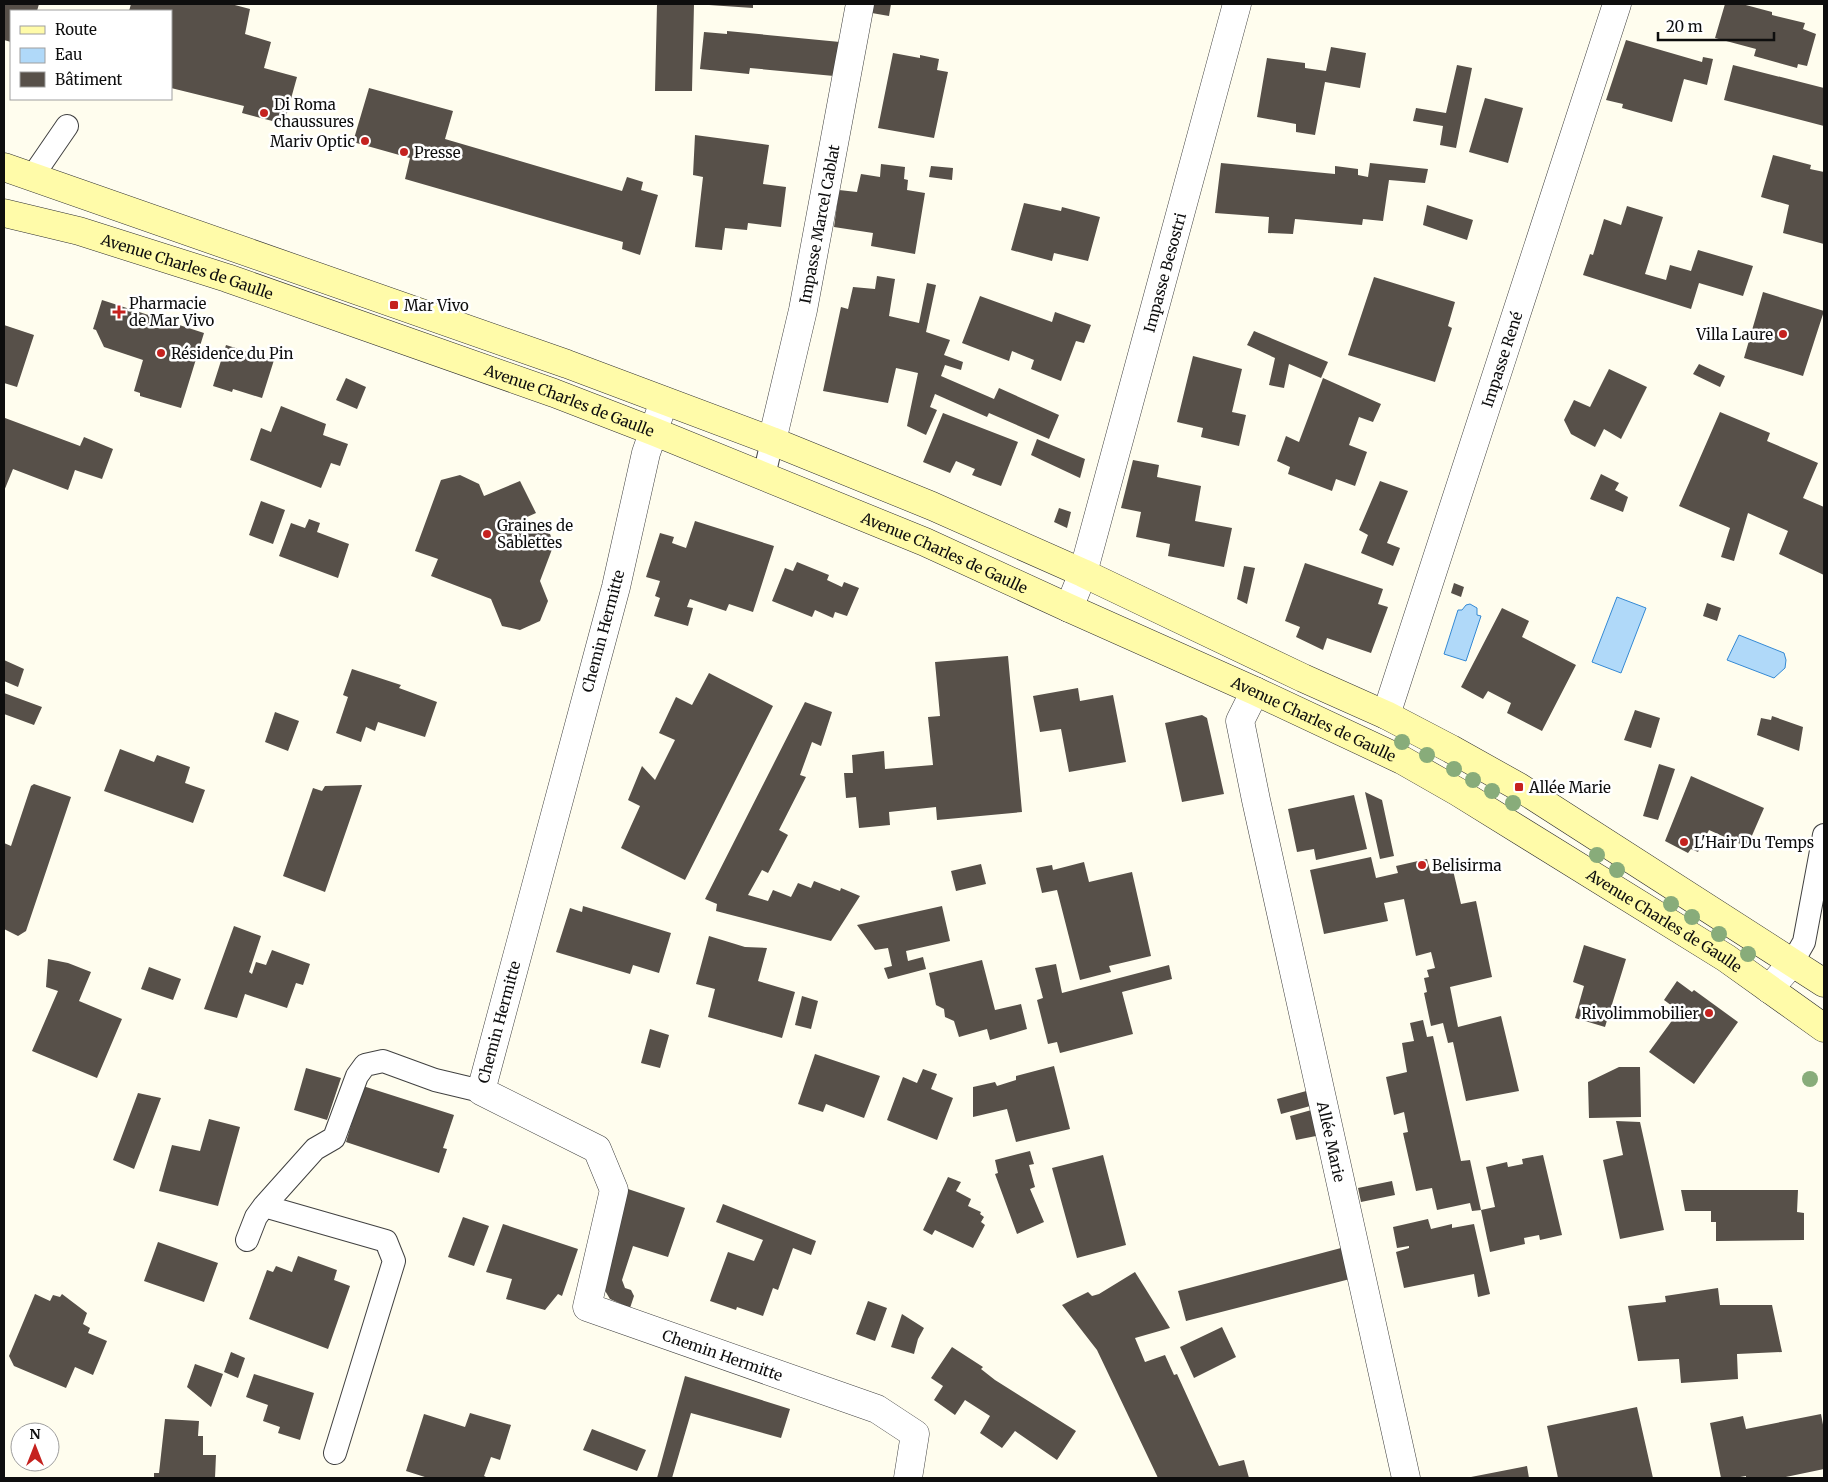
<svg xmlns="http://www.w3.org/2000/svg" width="1828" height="1482" font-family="Merriweather,serif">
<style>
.water{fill:#b0d9f9;stroke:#3489d4}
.building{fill:#575049}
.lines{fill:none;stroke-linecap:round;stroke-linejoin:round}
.lane-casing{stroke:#414141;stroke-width:24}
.street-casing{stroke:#414141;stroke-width:29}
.secondary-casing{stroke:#303030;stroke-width:29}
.lane{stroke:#fff;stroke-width:22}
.street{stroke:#fff;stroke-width:28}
.secondary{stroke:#fffba9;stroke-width:28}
.tree{fill:#88ac7a}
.poi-dot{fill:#c5221f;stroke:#fff;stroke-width:2}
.labels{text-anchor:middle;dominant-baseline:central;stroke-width:5;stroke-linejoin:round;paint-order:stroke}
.poi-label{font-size:15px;fill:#0e0e0e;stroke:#fff;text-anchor:start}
.street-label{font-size:15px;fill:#0e0e0e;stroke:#fff}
</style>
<rect width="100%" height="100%" fill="#fffdee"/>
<path class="water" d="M1617,597L1646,608L1621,673L1592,662Z
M1470,604L1477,608V615L1481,616L1466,661L1444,654L1458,610H1462L1466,605Z
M1739,635L1784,653L1786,660L1785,668L1774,678L1727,660Z"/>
<path class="building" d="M4,4H39L37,11H11V42L4,40Z
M131,4H231L250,9L245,34L271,42L264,68L297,77L284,124L242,113L244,106L171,88V11H129Z
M657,4H694L692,91H655Z
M709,4H753V8L709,5Z
M868,4H891L889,16L866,12Z
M1725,4H1742L1772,12V15L1805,23L1803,29L1816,34L1807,66L1798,64L1797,68L1754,56L1756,49L1715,38Z
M727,31L840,42L834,76L750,68L749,74L700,69L704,32L727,34Z
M1626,40L1702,62L1703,57L1713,59L1707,85L1684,79L1672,122L1622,108L1623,104L1606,100Z
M1331,47L1366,53L1360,88L1325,82L1315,135L1296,132V124L1257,117L1267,58L1305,63V68L1326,71Z
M893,53L920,58V55L939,59L937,70L948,72L934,138L878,128Z
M1457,65L1472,68L1456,148L1440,145L1443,126L1413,121L1416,108L1446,113Z
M1733,65L1824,88V126L1724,100Z
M369,88L453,111L445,139L622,191L627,177L643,182L641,190L658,195L640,255L622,249L623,242L405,179L410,158L353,142Z
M1485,98L1523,108L1508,163L1469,152Z
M695,135L769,145L763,184L786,187L781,227L748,223L747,230L725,228L722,250L695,247L703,177L693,175Z
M1773,155L1811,165L1810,169L1824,172V244L1783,233L1789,205L1761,197Z
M1221,163L1335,174V166L1358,169V175L1368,177L1370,163L1428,169L1425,183L1389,180L1383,221L1363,219L1362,225L1295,219L1293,234L1268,233L1269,217L1215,213Z
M881,164L905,167L904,179L908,180L907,190L925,193L915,254L871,246L873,233L834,227L839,190L857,192L861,174L880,177Z
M931,166L953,168L952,180L929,177Z
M1024,203L1061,211L1062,207L1100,217L1088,261L1054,253L1052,261L1011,250Z
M1427,205L1473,220L1467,240L1423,225Z
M1627,206L1663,217L1645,274L1666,280L1670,265L1691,271L1698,250L1753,266L1743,296L1699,283L1691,309L1583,275L1590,254L1593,255L1604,219L1621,225Z
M877,276L895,279L889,316L919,323L927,283L936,285L926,332L950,340L944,355L963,362L961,370L945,365L941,376L994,399L999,388L1059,415L1049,439L989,413L987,417L935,394L930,407L937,410L926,435L907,426L918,373L896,368L888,403L823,391L841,307L848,309L853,287L875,289Z
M1374,277L1455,302L1448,326L1452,328L1435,382L1348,355Z
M1763,292L1824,311L1803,376L1744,358Z
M980,296L1052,322L1055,312L1091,325L1084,343L1076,341L1061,381L1031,369L1034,360L1012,351L1009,361L962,343Z
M102,300L204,333L181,408L140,396V393L134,391L143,360L104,347L96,330L93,329Z
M4,325L34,335L17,387L4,383Z
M1254,331L1328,362L1321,378L1289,364L1284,388L1269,385L1275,358L1247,345Z
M226,345L274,360L262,398L233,389L232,392L213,386Z
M1193,356L1242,369L1232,412L1246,415L1239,446L1201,437L1203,428L1177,422Z
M1699,364L1725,376L1720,387L1693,374Z
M1609,369L1647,387L1621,439L1604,429L1595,447L1571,434L1564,420L1574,400L1590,407Z
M346,378L366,387L357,409L336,400Z
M1323,378L1381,404L1373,422L1359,417L1349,445L1367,452L1355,486L1336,479L1332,491L1288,474L1290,467L1277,461L1286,436L1299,442Z
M281,406L326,424L323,435L348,444L340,466L331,463L321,488L250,460L261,428L271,432Z
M1720,412L1770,433L1767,441L1818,463L1803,498L1824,507V575L1779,554L1788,531L1748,513L1734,561L1721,557L1730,528L1679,506Z
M943,413L1018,442L1001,486L972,475L975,469L956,461L950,473L923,462Z
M5,418L80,446L84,437L113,449L102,479L75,470L68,490L13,469L4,491Z
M1037,439L1085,459L1080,478L1031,455Z
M1133,460L1159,465L1157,477L1201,486L1195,521L1232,528L1224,567L1168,556L1170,544L1136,537L1141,512L1121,508Z
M1601,474L1619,483L1615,490L1628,497L1623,512L1590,499Z
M460,475L479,484L484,496L520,481L536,513L518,521L523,533L534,528L550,534L554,544L540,581L548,601L540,621L520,630L502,626L491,599L431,576L438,559L415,551L441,480Z
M1380,481L1408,491L1387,543L1400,548L1393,566L1361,553L1368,535L1359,530Z
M261,501L285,510L273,544L249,535Z
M1059,508L1071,512L1067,528L1054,522Z
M309,519L320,523L317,532L349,544L338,578L279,556L291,523L305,528Z
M695,521L774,546L753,612L729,604L726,611L690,599L687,607L693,608L688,626L654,616L660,598L655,596L660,581L646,577L660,533L674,537L672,543L686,548Z
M797,562L829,575L827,580L842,587L844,582L859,588L847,616L835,612L833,618L815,610L812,617L772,601L785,568L793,571Z
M1305,563L1383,589L1378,604L1388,607L1371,653L1327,638L1323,650L1296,637L1300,627L1285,621Z
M1244,566L1255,568L1247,604L1237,599Z
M1454,583L1464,587L1461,597L1451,593Z
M1707,603L1721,608L1717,621L1703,616Z
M1502,608L1529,621L1522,637L1576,665L1542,731L1507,713L1511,703L1488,691L1483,699L1461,687Z
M1008,656L1022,812L937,820L936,807L889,812L890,825L859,828L856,797L846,798L844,773H853L852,755L884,751L885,769L933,765L928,717L940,716L935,662Z
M4,660L24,669L18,687L4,681Z
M352,669L401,685L399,688L437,702L425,737L378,722L375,731L366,727L361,742L336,733L348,697L343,695Z
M709,673L773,706L685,880L621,848L640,806L628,800L642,766L655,780L675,740L659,733L676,697L692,705Z
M1078,688L1080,701L1113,695L1126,762L1069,772L1061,729L1040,732L1033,696Z
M4,693L42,707L34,725L4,714Z
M805,702L832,712L821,746L812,742L800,775L806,777L779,830L788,835L768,873L762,870L748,895L768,901L773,890L791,897L798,883L811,888L814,881L840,891L841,888L860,896L831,941L716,911L717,904L705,899Z
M1635,710L1660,718L1651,748L1624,740Z
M275,712L299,721L288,751L265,742Z
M1202,715L1207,718L1224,794L1182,802L1165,723Z
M1772,716L1803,727L1799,751L1757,735L1761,718L1771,720Z
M120,749L154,762L157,755L190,767L185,783L205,790L193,823L104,791Z
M1659,764L1675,769L1658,820L1643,816Z
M1691,776L1764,808L1747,847L1709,830L1698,852L1691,849L1688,853L1665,841Z
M34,784L71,797L26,931L18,936L4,929V843L11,846L31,786Z
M362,785L325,892L283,876L313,788L322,791L325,786Z
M1365,792L1382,800L1394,856L1380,859Z
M1354,795L1367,849L1316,860L1314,849L1297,852L1288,809Z
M1371,857L1376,878L1398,873L1396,866L1427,859L1430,871L1452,866L1461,904L1476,901L1492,977L1450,987L1458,1027L1501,1016L1519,1091L1466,1101L1453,1042L1448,1043L1443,1023L1431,1026L1424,993L1427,992L1424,978L1429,977L1427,970L1435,968L1431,952L1416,956L1404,899L1384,903L1388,921L1324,934L1310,870Z
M1084,862L1089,882L1132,872L1151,956L1109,966L1111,972L1080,980L1057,890L1042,893L1036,868L1052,865L1053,870Z
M981,864L986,884L956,891L951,871Z
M583,906L671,933L659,973L633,965L630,974L556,952L570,908L582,912Z
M942,906L950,941L906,951L908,961L923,957L926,969L888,979L884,968L892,966L888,948L875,950L857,925Z
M234,926L261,936L249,972L252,974L256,962L266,965L272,950L310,964L303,985L296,983L287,1008L245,994L237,1018L204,1009Z
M709,936L745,947L767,948L758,981L795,992L782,1038L708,1017L715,989L696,984Z
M1584,945L1626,959L1605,1027L1575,1018L1584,986L1573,982Z
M48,959L68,963L91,972L79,1001L122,1019L97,1078L32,1051L58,991L46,987Z
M982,960L995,1010L1021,1004L1027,1029L990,1040L987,1029L959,1037L954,1021L945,1017L944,1009L936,1005L929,973Z
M1056,964L1062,993L1169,965L1172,979L1122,992L1133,1034L1060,1053L1057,1042L1048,1044L1037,1000L1043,998L1035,968Z
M149,967L181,979L173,1000L141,989Z
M1677,981L1692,992L1694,990L1738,1022L1694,1084L1649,1052L1679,1011L1664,1000Z
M802,996L818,1001L811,1029L795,1025Z
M1423,1020L1427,1037L1433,1036L1461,1161L1470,1160L1481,1210L1495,1207L1486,1167L1507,1162L1508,1167L1523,1164L1522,1159L1543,1155L1562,1235L1540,1240L1539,1235L1524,1238L1525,1244L1490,1252L1481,1210L1472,1211L1470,1203L1437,1210L1432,1188L1416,1191L1403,1133L1408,1132L1404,1112L1394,1115L1386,1077L1407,1072L1402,1043L1414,1041L1410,1023Z
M650,1029L669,1035L660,1068L641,1063Z
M815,1054L880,1076L864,1118L826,1104L823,1112L798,1104Z
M1054,1066L1070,1129L1016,1142L1007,1109L973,1117V1087L995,1082L997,1086L1016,1080V1076Z
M1619,1067H1640L1641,1117L1589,1118L1588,1082Z
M306,1068L341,1078L327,1120L294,1110Z
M923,1069L937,1074L931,1089L953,1098L937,1140L887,1120L903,1077L917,1083Z
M363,1086L454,1115L443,1148L447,1149L439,1173L346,1142Z
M1310,1090L1314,1105L1281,1114L1277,1099Z
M138,1093L161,1098L134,1169L113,1160Z
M1315,1109L1321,1135L1296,1140L1290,1116Z
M209,1119L240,1127L218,1206L159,1191L172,1145L200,1151Z
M1616,1121L1640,1122L1664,1230L1620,1239L1603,1160L1623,1155Z
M1030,1151L1034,1164L1029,1165L1035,1187L1030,1189L1044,1222L1017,1234L995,1174L998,1173L995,1160Z
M1103,1155L1126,1245L1077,1258L1052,1168Z
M948,1177L961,1182L956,1191L971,1199L968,1206L981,1212L980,1214L984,1217L981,1222L985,1225L973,1248L935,1230L932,1235L923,1230Z
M1392,1181L1395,1195L1361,1202L1358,1188Z
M628,1189L685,1208L668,1257L633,1246L622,1280L625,1288L631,1290L634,1296L630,1308L610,1299L604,1289L603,1283Z
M1681,1190H1798L1797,1212L1804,1213V1240L1716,1241V1222H1711V1211H1685Z
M723,1204L816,1241L811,1255L793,1248L778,1290L773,1288L763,1316L737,1307L736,1310L710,1301L728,1252L754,1261L763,1240L716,1222Z
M463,1217L489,1226L474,1266L448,1257Z
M1428,1219L1431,1229L1452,1224V1228L1474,1224L1490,1294L1478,1297L1474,1274L1404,1288L1396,1252L1409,1248V1246L1397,1248L1393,1227Z
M503,1224L578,1249L562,1296L558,1294L545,1310L506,1299L512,1279L486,1272Z
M158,1242L218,1263L204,1302L144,1281Z
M1341,1248L1350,1279L1186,1321L1178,1291Z
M298,1256L337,1270L334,1280L350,1286L328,1349L249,1319L267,1270L273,1272L276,1266L292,1272Z
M1135,1272L1170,1328L1135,1338L1145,1362L1165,1355L1174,1375L1177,1374L1219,1466L1244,1460L1249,1478H1158L1097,1350L1062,1305L1088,1292L1092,1296L1099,1294Z
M1718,1288L1720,1305H1772L1782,1352L1737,1354L1738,1379L1681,1383L1679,1359L1638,1361L1628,1306L1666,1302L1665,1296Z
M35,1294L50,1301L53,1295L60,1297L62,1294L87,1313L83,1324L90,1328L88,1333L107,1341L93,1375L75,1367L66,1388L14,1366L9,1356Z
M868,1301L887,1308L875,1341L856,1334Z
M902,1314L924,1328L918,1339L914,1354L891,1347Z
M1222,1327L1236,1357L1194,1378L1180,1347Z
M952,1347L983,1367L981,1369L995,1380L1076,1431L1057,1460L1015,1431L1002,1448L980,1433L990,1416L965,1400L955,1415L934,1400L943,1386L931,1378Z
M231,1352L245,1358L238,1378L224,1372Z
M195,1364L223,1374L211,1407L187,1387Z
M254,1374L314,1393L300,1440L278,1433L280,1427L263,1421L268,1405L246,1397Z
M685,1376L790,1409L781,1438L691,1413L672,1478H657Z
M1637,1407L1653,1478H1558L1547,1426Z
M470,1413L511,1425L500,1460L491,1457L484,1476L488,1478H428L406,1471L424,1414L465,1427Z
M1821,1414L1824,1430V1469L1781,1478H1746V1476L1734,1478H1721L1710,1423L1743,1416L1746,1429Z
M165,1419L199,1421L198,1436H203V1455H216L215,1478H154V1473H159Z
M592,1429L646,1450L637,1471L583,1450Z
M1527,1466L1529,1478H1471V1477Z"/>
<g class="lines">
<defs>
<path id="lane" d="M32,177L67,126
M764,476L772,441
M1792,963L1804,942L1824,835
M264,1206L386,1241L394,1261L335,1453
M247,1240L256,1217L264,1206L315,1149L334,1138L357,1076L365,1065L383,1061L435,1080L481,1091"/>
<g id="street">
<path id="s1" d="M664,401L646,453L616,587L481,1091L597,1149L614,1190L587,1307L877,1409L915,1434L908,1478"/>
<path id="s2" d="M772,441L803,310L860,4"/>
<path id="s3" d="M1069,608L1083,573L1237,4"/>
<path id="s4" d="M1255,691L1240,721L1256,800L1406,1478"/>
<path id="s5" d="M1386,715L1617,4"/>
<path d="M1769,989L1792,963"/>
</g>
<g id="secondary">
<path d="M4,167L567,364L772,441L932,506L1083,573L1303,678L1386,715L1451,749L1519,787L1824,983"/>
<path id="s6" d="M4,213L79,231L227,278L554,393L655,432L925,542L1069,608L1255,691L1402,760L1458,792L1726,958L1824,1028"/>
</g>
</defs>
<use href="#lane" class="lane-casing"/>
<use href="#street" class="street-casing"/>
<use href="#secondary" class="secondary-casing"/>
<use href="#lane" class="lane"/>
<use href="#street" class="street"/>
<use href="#secondary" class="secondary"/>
</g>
<g class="tree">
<circle cx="1402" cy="742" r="8"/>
<circle cx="1427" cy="755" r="8"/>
<circle cx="1454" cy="769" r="8"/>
<circle cx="1473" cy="780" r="8"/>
<circle cx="1492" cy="791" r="8"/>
<circle cx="1513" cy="803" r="8"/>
<circle cx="1597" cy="855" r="8"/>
<circle cx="1617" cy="870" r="8"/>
<circle cx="1671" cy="904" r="8"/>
<circle cx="1692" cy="917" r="8"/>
<circle cx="1719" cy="934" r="8"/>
<circle cx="1748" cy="954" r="8"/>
<circle cx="1810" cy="1079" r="8"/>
</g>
<g class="poi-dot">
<circle cx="264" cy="113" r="5"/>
<circle cx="365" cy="141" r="5"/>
<circle cx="404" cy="152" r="5"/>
<rect x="389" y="300" width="10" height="10" rx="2.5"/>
<path d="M116.5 304.5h5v5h5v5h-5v5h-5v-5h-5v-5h5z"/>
<circle cx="1783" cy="334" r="5"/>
<circle cx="161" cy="353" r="5"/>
<circle cx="487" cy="534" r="5"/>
<rect x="1514" y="782" width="10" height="10" rx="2.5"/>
<circle cx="1684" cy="842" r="5"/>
<circle cx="1422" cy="865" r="5"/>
<circle cx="1709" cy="1013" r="5"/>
</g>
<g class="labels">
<g class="poi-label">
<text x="274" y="104">Di Roma<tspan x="274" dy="17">chaussures</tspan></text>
<text x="355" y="141" text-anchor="end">Mariv Optic</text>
<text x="414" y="152">Presse</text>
<text x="129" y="303">Pharmacie<tspan x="129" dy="17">de Mar Vivo</tspan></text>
<text x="404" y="305">Mar Vivo</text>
<text x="1773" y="334" text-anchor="end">Villa Laure</text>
<text x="171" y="353">Résidence du Pin</text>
<text x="497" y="525">Graines de<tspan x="497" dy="17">Sablettes</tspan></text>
<text x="1529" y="787">Allée Marie</text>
<text x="1694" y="842">L'Hair Du Temps</text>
<text x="1432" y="865">Belisirma</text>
<text x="1699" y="1013" text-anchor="end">Rivolimmobilier</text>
</g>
<g class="street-label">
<text stroke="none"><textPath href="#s2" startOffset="222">Impasse Marcel Cablat</textPath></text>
<text stroke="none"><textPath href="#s6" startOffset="191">Avenue Charles de Gaulle</textPath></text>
<text stroke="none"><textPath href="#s3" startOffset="349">Impasse Besostri</textPath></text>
<text stroke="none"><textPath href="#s5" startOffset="374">Impasse René</textPath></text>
<text stroke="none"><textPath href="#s6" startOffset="596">Avenue Charles de Gaulle</textPath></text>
<text stroke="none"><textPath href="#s6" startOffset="1001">Avenue Charles de Gaulle</textPath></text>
<text transform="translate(603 631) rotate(-75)">Chemin Hermitte</text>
<text stroke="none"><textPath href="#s6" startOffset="1406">Avenue Charles de Gaulle</textPath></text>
<text stroke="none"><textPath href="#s6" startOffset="1811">Avenue Charles de Gaulle</textPath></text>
<text transform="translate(499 1022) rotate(-75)">Chemin Hermitte</text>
<text stroke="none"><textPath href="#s4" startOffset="464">Allée Marie</textPath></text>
<text stroke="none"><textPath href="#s1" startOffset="1152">Chemin Hermitte</textPath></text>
</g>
</g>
<rect width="1828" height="1482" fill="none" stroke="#0e0e0e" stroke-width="10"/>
<rect x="10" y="10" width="162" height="90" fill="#ffffff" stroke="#9f9f9f"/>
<rect x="20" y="26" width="25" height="8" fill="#fffba9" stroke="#9f9f9f"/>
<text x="55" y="35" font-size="15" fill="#0e0e0e">Route</text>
<rect x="20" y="48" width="25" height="15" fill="#b0d9f9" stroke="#9f9f9f"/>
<text x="55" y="60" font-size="15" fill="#0e0e0e">Eau</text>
<rect x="20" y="72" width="25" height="15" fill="#575049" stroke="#9f9f9f"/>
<text x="55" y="85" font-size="15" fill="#0e0e0e">Bâtiment</text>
<g transform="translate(35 1447)"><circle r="24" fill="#ffffff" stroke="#9f9f9f"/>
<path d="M0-4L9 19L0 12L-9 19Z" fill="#c5221f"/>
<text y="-8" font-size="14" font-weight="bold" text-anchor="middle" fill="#0e0e0e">N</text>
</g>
<path d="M1658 32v8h116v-8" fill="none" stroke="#0e0e0e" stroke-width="2.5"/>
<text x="1666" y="32" font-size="15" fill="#0e0e0e" stroke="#ffffff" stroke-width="4" paint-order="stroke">20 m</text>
</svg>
